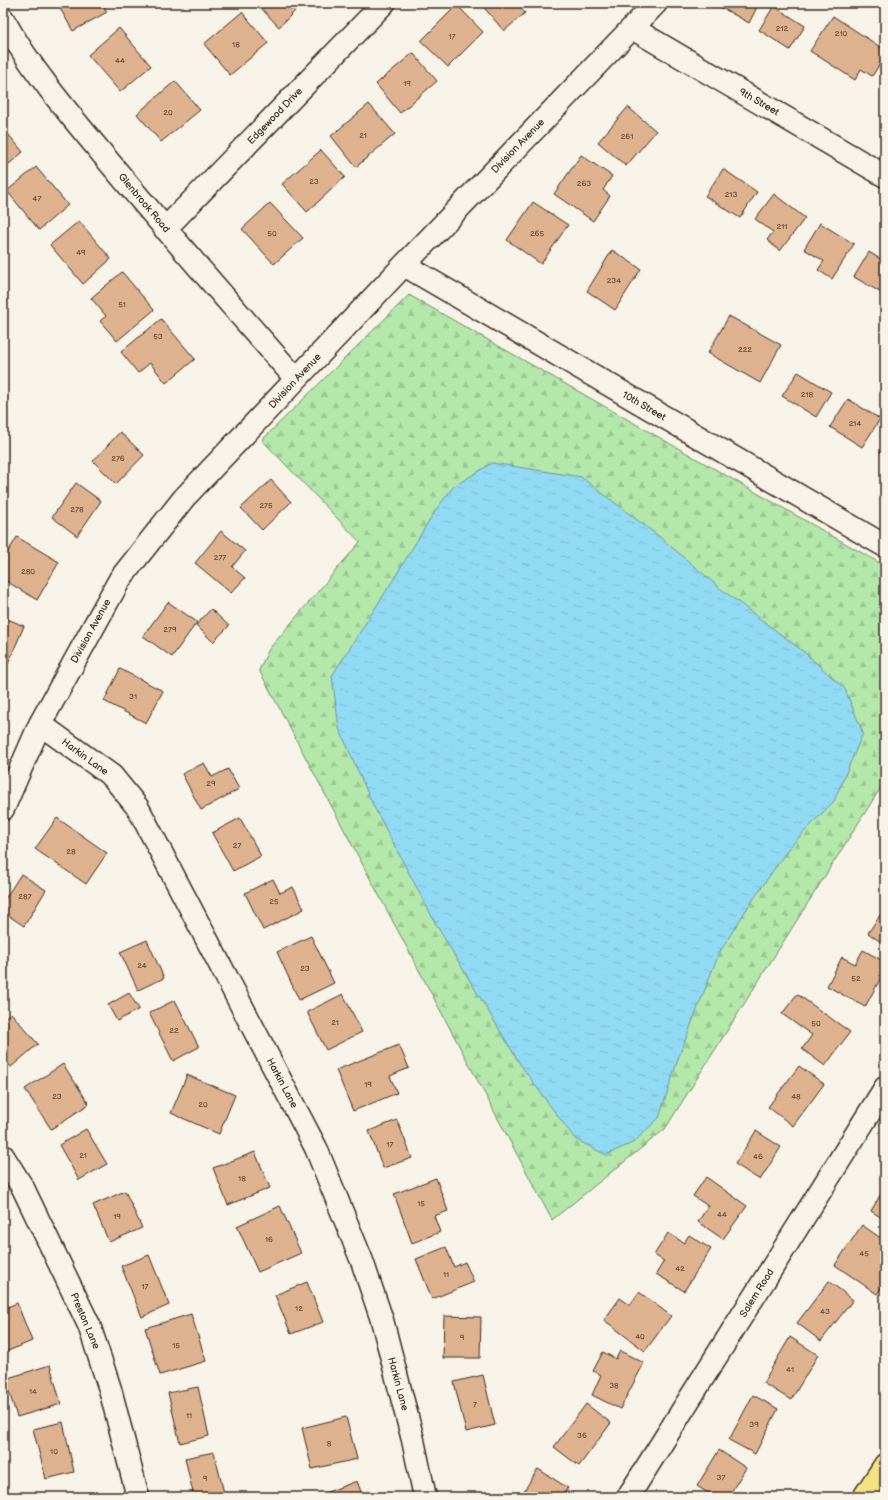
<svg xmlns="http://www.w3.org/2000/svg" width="888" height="1500" font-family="'Balsamiq Sans',sans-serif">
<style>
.forest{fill:url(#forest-firs);stroke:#778964}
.water{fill:url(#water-ripples);stroke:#6f949e}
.building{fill:#dfb28f;stroke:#3b2a1e}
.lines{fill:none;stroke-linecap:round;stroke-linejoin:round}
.minor-casing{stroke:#3b2a1e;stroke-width:25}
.major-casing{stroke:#3b2a1e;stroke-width:25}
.minor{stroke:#f7f3e8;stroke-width:22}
.major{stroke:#f4e382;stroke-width:22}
.labels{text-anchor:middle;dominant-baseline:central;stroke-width:3;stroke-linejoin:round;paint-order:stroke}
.number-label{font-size:8px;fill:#644c3a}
.street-label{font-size:10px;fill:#3b2a1e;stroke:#f7f3e8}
</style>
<defs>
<pattern id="forest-firs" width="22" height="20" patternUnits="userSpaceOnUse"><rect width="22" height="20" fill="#b3e8aa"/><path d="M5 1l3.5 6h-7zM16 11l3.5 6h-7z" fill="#9bc792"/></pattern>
<pattern id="water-ripples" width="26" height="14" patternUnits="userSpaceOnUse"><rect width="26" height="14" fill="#91daf3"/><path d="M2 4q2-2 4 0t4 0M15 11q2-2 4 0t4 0" fill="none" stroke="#7ebbd0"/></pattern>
</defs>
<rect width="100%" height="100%" fill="#f7f3e8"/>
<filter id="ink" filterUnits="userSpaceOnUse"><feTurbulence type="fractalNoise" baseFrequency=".025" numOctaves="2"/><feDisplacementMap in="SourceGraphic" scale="8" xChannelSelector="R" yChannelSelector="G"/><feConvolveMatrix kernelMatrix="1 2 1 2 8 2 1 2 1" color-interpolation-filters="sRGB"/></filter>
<g filter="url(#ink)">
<path class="forest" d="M409,295L885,566V781L665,1129L552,1220L259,670L269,649L360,542L262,440Z"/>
<path class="water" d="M492,463L581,477L661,538L721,589L804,652L845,689L863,733L834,801L788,849L748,907L719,953L678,1059L659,1118L634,1142L606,1155L575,1139L551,1107L520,1064L437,926L373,805L339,728L332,676L395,577L435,511L453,487Z"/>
<path class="building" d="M57,3H102L107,12L73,31Z
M256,3H303L279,27Z
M480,3H516L525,13L504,31Z
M715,3H759L749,23L715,4Z
M457,5L483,32L448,67L421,41Z
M774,6L805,26L790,50L759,30Z
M242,12L268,43L230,75L204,44Z
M833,16L885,50V56L872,76L861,69L855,80L810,51Z
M119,28L151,66L120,92L88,55Z
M413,53L437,81L400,113L376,84Z
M175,81L200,110L161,142L137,114Z
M369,104L395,134L356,167L331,136Z
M628,107L656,131L626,166L598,142Z
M3,128L23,152L3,169Z
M321,150L345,177L307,212L282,184Z
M581,155L612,176L603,190L610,196L593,221L554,194Z
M36,167L68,205L39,230L7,191Z
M723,169L757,192L740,218L705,196Z
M774,194L805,218L780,251L767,240L773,232L755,219Z
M533,202L568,225L541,264L507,240Z
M270,203L303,238L274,264L242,229Z
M79,221L111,259L83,284L50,245Z
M820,223L854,244L832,279L818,270L824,261L804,249Z
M612,250L641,269L615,310L587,291Z
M869,252L885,262V295L854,277Z
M122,272L154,310L117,341L100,321L106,316L91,298Z
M729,316L781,345L760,383L708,353Z
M161,319L195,359L166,383L150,363L138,373L121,352Z
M798,372L831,392L816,417L782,396Z
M848,399L880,419L862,447L830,427Z
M120,432L144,455L116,484L93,461Z
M885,444V455L880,452Z
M271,480L291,502L262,530L241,508Z
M76,483L101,501L77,536L52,517Z
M221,531L245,551L232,567L245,578L231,593L195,563Z
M17,537L59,562L37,600L3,579V560Z
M168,602L197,622L172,657L143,636Z
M211,609L229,626L213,642L196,625Z
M3,617L24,626L8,664L3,662Z
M120,669L163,691L146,723L104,701Z
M204,763L212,777L228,769L239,789L201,810L182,774Z
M57,818L107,853L86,884L35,849Z
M240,818L261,856L233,871L212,833Z
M21,874L46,890L24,926L3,912V902Z
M273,879L280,893L293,887L304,909L263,930L245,893Z
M885,908V945L868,933Z
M311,936L334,983L299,1000L277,952Z
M147,940L164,978L138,990L120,952Z
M863,950L885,962V970L865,1007L827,986L842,957L855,964Z
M129,993L139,1009L117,1021L108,1005Z
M343,994L362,1032L326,1050L307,1012Z
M797,994L850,1032L825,1066L802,1049L812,1035L782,1014Z
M175,1000L199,1047L173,1061L149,1013Z
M11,1013L38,1044L11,1067L3,1057V1019Z
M399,1045L409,1068L390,1076L397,1093L353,1111L336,1070Z
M63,1064L89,1104L51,1129L25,1089Z
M799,1066L824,1084L793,1126L768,1107Z
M187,1075L235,1095L219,1134L171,1113Z
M397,1120L412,1158L383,1168L369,1131Z
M86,1129L107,1164L79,1180L59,1145Z
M756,1131L781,1147L760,1180L735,1164Z
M255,1152L270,1188L228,1205L213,1168Z
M706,1177L747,1206L723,1239L698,1222L708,1206L693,1196Z
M436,1178L448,1211L434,1216L440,1232L412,1243L394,1194Z
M885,1187V1220L871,1211Z
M125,1191L142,1228L109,1242L93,1205Z
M280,1206L301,1253L258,1272L237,1226Z
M862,1225L885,1241V1282L877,1294L835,1265Z
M668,1233L684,1243L689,1235L711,1249L684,1291L656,1274L664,1261L654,1255Z
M446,1247L454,1267L465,1262L474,1282L432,1299L416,1259Z
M149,1255L169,1305L142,1317L121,1266Z
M829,1281L853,1300L821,1341L797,1323Z
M307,1282L323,1322L291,1334L275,1295Z
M639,1292L671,1316L645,1351L604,1320L620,1298L630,1305Z
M17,1303L32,1341L3,1353V1309Z
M191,1314L206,1361L160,1375L145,1328Z
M444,1316L481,1317L480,1358H443Z
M790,1337L818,1355L791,1400L763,1383Z
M620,1351L644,1363L620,1409L592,1395L601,1375L593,1371L603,1352L616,1359Z
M50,1365L61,1404L17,1417L5,1379Z
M483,1375L495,1425L466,1432L454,1382Z
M198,1387L209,1436L180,1443L168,1393Z
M753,1395L778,1409L755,1454L729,1440Z
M586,1404L611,1423L579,1466L554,1447Z
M346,1417L357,1459L312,1469L302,1428Z
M63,1422L74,1472L46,1479L33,1429Z
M719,1450L746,1468L728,1497H714L697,1486Z
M214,1452L225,1497H194L185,1458Z
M538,1469L568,1488L561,1497H520Z
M357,1481L363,1497H320L319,1495Z"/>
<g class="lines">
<defs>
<path id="minor" d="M3,19C33,73 75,121 115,169C174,240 235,309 296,379
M632,28L885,176
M165,229L384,3
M404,265L885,546
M40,724L112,776L138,808L316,1148L362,1261L382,1320L413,1440L425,1497
M3,809L40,724L120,579L184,498L404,265L656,3
M3,1156L23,1188L89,1325L110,1389L138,1497
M628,1497L885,1088"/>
<path id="major" d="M864,1497L885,1465"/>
</defs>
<use href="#minor" class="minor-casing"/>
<use href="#major" class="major-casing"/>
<use href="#minor" class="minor"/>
<use href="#major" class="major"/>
</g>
</g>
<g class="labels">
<g class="number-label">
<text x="782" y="28">212</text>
<text x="841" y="33">210</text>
<text x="452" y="36">17</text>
<text x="236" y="44">18</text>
<text x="120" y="60">44</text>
<text x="407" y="83">19</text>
<text x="168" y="112">20</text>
<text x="363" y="135">21</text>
<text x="627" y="136">261</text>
<text x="314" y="181">23</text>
<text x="584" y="183">263</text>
<text x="731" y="194">213</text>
<text x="37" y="198">47</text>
<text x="782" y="226">211</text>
<text x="272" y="233">50</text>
<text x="537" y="233">265</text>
<text x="81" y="252">49</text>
<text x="614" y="280">234</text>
<text x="122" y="304">51</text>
<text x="158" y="336">53</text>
<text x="745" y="349">222</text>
<text x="807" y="394">218</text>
<text x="855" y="423">214</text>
<text x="118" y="458">276</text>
<text x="266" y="505">275</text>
<text x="77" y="509">278</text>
<text x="220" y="557">277</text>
<text x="28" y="571">280</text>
<text x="170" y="629">279</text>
<text x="133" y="696">31</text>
<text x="211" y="783">29</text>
<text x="237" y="845">27</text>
<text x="71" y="851">28</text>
<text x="25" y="896">287</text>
<text x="274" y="901">25</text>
<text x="142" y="965">24</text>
<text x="305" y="968">23</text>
<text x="856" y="978">52</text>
<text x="335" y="1022">21</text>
<text x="816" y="1023">50</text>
<text x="174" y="1030">22</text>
<text x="368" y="1084">19</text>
<text x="57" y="1096">23</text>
<text x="796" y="1096">48</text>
<text x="203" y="1104">20</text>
<text x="390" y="1144">17</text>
<text x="83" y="1155">21</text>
<text x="758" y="1156">46</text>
<text x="242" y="1178">18</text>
<text x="421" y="1203">15</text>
<text x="722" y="1214">44</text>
<text x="117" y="1216">19</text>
<text x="269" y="1239">16</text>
<text x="864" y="1253">45</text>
<text x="680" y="1268">42</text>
<text x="446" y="1274">11</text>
<text x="145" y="1286">17</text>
<text x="299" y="1308">12</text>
<text x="825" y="1311">43</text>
<text x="640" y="1336">40</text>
<text x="462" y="1337">9</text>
<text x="176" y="1345">15</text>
<text x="790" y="1369">41</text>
<text x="614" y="1385">38</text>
<text x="33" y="1391">14</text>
<text x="475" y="1404">7</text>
<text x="189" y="1415">11</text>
<text x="754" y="1424">39</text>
<text x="582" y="1435">36</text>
<text x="329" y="1443">8</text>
<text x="54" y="1451">10</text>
<text x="721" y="1477">37</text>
<text x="205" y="1478">9</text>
</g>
<g class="street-label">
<text transform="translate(759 102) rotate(30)">9th Street</text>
<text transform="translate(275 116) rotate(-46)">Edgewood Drive</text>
<text transform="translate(518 146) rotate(-46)">Division Avenue</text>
<text transform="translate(144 203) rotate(50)">Glenbrook Road</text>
<text transform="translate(295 381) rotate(-47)">Division Avenue</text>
<text transform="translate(644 406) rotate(30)">10th Street</text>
<text transform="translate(91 631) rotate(-61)">Division Avenue</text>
<text transform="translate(85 757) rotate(36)">Harkin Lane</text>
<text transform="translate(282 1083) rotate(62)">Harkin Lane</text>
<text transform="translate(757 1293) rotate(-58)">Salem Road</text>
<text transform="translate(85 1321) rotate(67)">Preston Lane</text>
<text transform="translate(398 1384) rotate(75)">Harkin Lane</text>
</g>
</g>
<rect width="888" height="1500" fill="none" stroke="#f7f3e8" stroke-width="16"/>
<rect x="8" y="8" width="872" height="1484" fill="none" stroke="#3b2a1e" stroke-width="1.5" filter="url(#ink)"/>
</svg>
